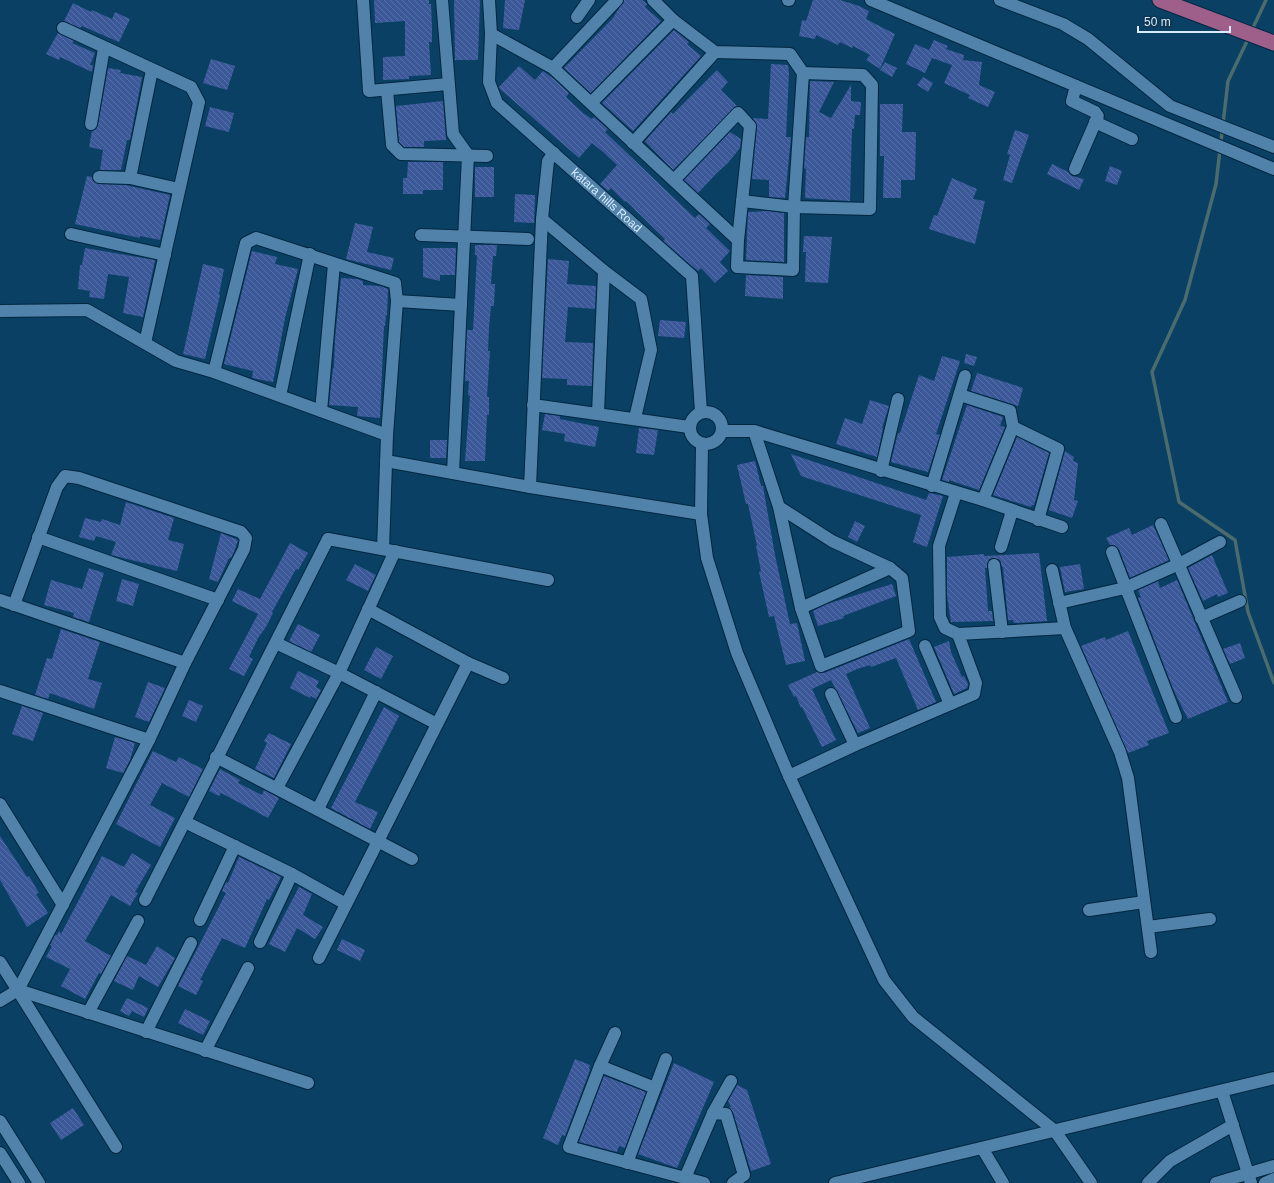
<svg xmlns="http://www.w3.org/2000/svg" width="1274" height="1183" font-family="Helvetica,sans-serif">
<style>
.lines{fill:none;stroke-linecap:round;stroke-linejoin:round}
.stream{stroke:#4b6b6d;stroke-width:3.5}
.building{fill:url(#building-back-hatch)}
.minor-casing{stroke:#002640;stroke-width:14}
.major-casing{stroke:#002640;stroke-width:17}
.minor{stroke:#5082aa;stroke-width:12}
.major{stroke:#9e5f8b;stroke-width:15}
.labels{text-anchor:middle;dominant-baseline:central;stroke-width:3.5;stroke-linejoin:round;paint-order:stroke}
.street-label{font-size:12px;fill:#d8ecfe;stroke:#0f3651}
</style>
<defs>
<pattern id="building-back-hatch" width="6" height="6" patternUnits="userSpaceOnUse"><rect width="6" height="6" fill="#3b5999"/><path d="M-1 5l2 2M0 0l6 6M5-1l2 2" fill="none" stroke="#5771a8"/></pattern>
</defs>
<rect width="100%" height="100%" fill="#094064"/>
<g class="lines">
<path class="stream" d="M1251,32L1266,0
M1249,37L1228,81L1216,184L1185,300L1152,372L1179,502L1235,540L1248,612L1274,683"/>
</g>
<path class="building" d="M374,0H429V4H431L432,26V42H429L431,75L409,76V79L383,80V57L405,56V21L375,23Z
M454,0H480L478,60H455Z
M505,0H525L519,30L503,28Z
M624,0H642L647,4L645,7L661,21L591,93L564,68L613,18Z
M813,0H840L859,6L869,11L866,19L895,34L880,69L866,60L870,55L853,46L852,48L840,42L838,45L816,35L815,39L799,36L802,20L806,21Z
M73,3L91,12L92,10L112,19L115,12L130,19L119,42L82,26L80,28L64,21Z
M674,30L689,42L687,44L701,56L633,131L602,103Z
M58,33L74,41L72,43L95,53L90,65H93L92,72L60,57L59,60L46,54Z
M934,40L948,46L946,49L964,55L963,60L982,62L979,85L995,92L988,107L968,98L970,95L944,83L952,65L932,58L925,73L906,64L915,44L929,50Z
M211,59L235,66L227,90L203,83Z
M885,62L897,68L892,77L880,70Z
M771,64L788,65L789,73L786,137H791L785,198L769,197V180L752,179L757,127L753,118L768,119Z
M519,66L535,80L543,71L554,79L569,93L566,97L583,113L592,119L594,117L608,129L605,132L695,218L699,214L710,224L706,228L730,251L720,262L728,271L715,283L701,268L698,271L663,241L665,239L626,201L625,202L611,188L608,191L600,184L617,165L603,152L592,143L579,158L500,89L499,87Z
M108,68L121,70L120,73L142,77L130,140H127L121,170H100L103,150L89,147L92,131L96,129L98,125Z
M717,70L728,82L721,90L737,106L673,170L645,141L671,112L673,114Z
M923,77L933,83L928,92L917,85Z
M810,81L834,82L819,112L831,118L851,85V101L861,102L860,115H855L854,129H852L850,201L805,198L806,169L804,168L806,137H809Z
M443,101L446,140L424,141V147H404L399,142L396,106Z
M880,104H903L902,132H916L915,180H901V198H883L884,156H880Z
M210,107L234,113L229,132L205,126Z
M1015,130L1029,135L1012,183L1003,180L1010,155L1007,154Z
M730,132L741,139L740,148L728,163L718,172L698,193L684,180Z
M408,162H443V190H423V194H403V178H407Z
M1052,164L1068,172L1072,176L1084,179L1079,190L1047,174Z
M1110,166L1122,171L1117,185L1105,181Z
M475,167H494V197H475Z
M87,176L92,177L93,181L98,184L125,185L170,195L160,240L140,236V238L75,224Z
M952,178L977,189L973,199L985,201L975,244L929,229L934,215L937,216Z
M515,194L535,195L534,223L514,222Z
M767,211L784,213V262L746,260L748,212Z
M355,223L373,227L367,252L394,258L391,270L346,259Z
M804,236L832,237L828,283L805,282L806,252H803Z
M475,245H497L496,256H493L491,284H495L494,306H491L489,328L488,351H490L487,397H489V415H487L485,461H465L470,396L468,395L469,381H465L467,330H473L477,255H475Z
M85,248L155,260L143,317L123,313L129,277L108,274L104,299L89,297L90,291L78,289L80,265H82Z
M423,248H456L455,275H440V281L423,277Z
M252,251L277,257L275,264L298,269L285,318L273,382L252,378L253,371L224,364Z
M548,259L569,261L567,284L596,286L595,309L568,307L565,342L593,343L592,386L567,385V379L542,378Z
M203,264L224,269L219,294L220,295L205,359L183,354Z
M746,275L783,277V299L745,296Z
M341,278L357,279L363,281V285L380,286L388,289L387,315H386L385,326H384L380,418L357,416L358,407L329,405L333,368H334L335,339Z
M660,320L686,322L684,338L658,336Z
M966,354L977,357L974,366L964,363Z
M942,356L960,361L936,434L940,435L928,472L891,462L898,433H900L919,375L934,381Z
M977,373L1023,388L1018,406L971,391Z
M870,400L889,406L882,428H883L877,457L836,444L845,418L862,424Z
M967,405L1003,417L1000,426L1005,427L979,490L949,480V482L942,480Z
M545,414L560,416V419L599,427L595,447L564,441L565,434L542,430Z
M639,428L658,430L654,455L636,453Z
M1017,437L1049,453L1034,505H1032L1031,507L993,495Z
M430,440H447L446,458H430Z
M1065,451L1074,457L1073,461L1078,463L1074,500L1078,501L1072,518L1049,510Z
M791,454L926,500L929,493L943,496L927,547L913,542L921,515L801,476Z
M755,461L761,486H763L775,555L790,624L797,623L805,661L786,665L774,616L769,617L759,572L761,571L756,546H757L748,504H746L737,465Z
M126,502L174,518L168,540L184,544L177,571L111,555L116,542L96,536L94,541L79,537L85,518L101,522L102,519L120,525Z
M855,521L865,526L857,542L848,537Z
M1153,525L1169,560L1130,578L1119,549L1114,545H1110L1106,538L1129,528L1132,535Z
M221,533L238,540L234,552L231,558H229L218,582L209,579Z
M290,543L308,553L298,570L296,569L272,612L273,613L266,627L258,638L249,657L253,659L244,676L229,669L258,614L232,601L238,589L260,599Z
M1039,553L1047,621L1014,623L1013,620H1008L1003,567H1002L1000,560L994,558L989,559L987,568H985L988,611H992L993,621L951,622L947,595V557L984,554V556Z
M1212,555L1228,593L1218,597L1217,594L1203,601L1188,568Z
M355,564L376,575L368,591L346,580Z
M1080,564L1084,589L1065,592L1060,567Z
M89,568L104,573L89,622L73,617L74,613L44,605L51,580L82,589Z
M122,579L139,584L133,606L116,601Z
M1177,580L1228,702L1188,719L1174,691L1138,598L1141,597L1138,590L1158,581L1160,588Z
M892,584L896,596L843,616L844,618L818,626L813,611L827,604Z
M298,624L320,635L311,652L289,641Z
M61,629L100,642L88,679L102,683L94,709L50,693L48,699L35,695L47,658L52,659Z
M1128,631L1169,733L1147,741L1149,745L1128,753L1081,646L1105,637L1106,640Z
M909,639L936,702L918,710L896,658L871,667L870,665L857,669L846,674L870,728L858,733L831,680L812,689L836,740L822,747L802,707L801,708L796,696L794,697L788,685L817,672L824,673Z
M949,641L951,652L962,677L964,676L968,684L967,688L954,694L934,647Z
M1240,643L1245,658L1230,664L1223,649Z
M376,647L393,656L381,679L364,670Z
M298,671L319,681L316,687L321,690L316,699L311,696L310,698L290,688Z
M148,682L165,688L149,722L135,717Z
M189,700L203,706L196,722L182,716Z
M22,706L43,713L33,741L12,734Z
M384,707L399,716L355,802L378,812L370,829L331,808Z
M269,733L291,744L274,778L255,769L267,743L264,741Z
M115,737L135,743L130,760L123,773L106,768Z
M153,751L176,762L179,757L203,769L189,797L162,783L150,805L175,818L160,847L116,824Z
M220,769L240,780L238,783L262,795L264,790L279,798L268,818L221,793L219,796L209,791Z
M0,836L27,877L29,876L39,893L36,894L48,913L27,927L0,880Z
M132,853L151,865L135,892L138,893L130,906L111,895L85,941L111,956L101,974L99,973L85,999L61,986L70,969L46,957L52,946L50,945L55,935H57L59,931L61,934L102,856L124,867Z
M239,857L281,877L269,900L267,899L245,948L222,938L200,980L203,981L196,995L178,986L226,893L222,891L226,882L228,883Z
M299,887L312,894L303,915L323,927L315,939L297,928L285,952L269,944Z
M342,939L365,950L360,961L337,950Z
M157,946L175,958L158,987L139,976L133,990L114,981L127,956L146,965Z
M127,998L148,1008L144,1017L132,1011L129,1016L120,1011Z
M185,1009L210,1021L203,1035L178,1023Z
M575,1059L590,1065L589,1069L590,1070L565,1136L562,1135L558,1145L543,1138Z
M674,1063L714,1082L677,1168L638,1154Z
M604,1076L646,1092L625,1148L619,1146L617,1152L579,1142Z
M737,1085L747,1090L771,1164L751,1171L733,1112L729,1107H731L728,1101Z
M73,1108L84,1125L61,1140L50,1123Z"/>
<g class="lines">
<defs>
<g id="minor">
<path d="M363,0L369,91L448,84"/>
<path d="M442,0L453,134L468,155L453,473"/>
<path id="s1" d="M489,0L491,34L489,82L497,103L692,276L701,412"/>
<path d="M653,0L673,20L715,52L790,54L803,73L794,207L793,270L737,267L738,240L750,126L738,113L674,180"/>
<path d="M788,0H789"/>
<path d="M871,0L1274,169"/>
<path d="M1000,0L1063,24L1088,39L1170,106L1274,147"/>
<path d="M577,17L589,0"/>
<path d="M63,28L191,87L199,102L145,343"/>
<path d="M491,34L553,68L738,240"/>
<path d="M553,68L617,0"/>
<path d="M152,70L130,178L179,189"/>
<path d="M387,90L392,145L401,154L487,156"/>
<path d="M591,103L673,20"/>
<path d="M1095,122L1132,139"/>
<path d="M91,124L104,48"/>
<path d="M633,143L715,52"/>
<path d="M1075,169L1098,116L1095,112L1072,101L1076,86"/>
<path d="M99,177L130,178"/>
<path d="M742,201L794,207L870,209L872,85L863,75L803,73"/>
<path d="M542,219L604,271L641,299L651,350L635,418"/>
<path d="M71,234L165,255"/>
<path d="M421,235L528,239"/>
<path d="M397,301L461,305"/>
<path d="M0,311L87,310L176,361L214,372L387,435"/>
<path d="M214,372L246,243L256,238L395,283L397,301L387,435L383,549"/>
<path d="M960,395L1010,411L1013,427L983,500"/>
<path d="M280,396L310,254"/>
<path d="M533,405L689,427"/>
<path d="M321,411L334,264"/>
<circle cx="706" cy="428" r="16"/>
<path d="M598,413L604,271"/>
<path d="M1013,427L1058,449L1038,520"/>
<path d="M722,431H754L983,500L1062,527"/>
<path d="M754,431L779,507L801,608L821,666L909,631L902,578L890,568L832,541L779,507"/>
<path d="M702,444L701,514L707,558L737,653L789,776L884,980L913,1017L1055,1131L1091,1183"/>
<path d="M386,461L530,487L701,514"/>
<path d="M881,471L898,399"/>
<path d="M932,486L965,376"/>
<path d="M530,487L542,219L548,161L554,153"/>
<path d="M956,493L939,546L940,617L945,628L958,634"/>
<path d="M1161,524L1236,697"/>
<path d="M38,537L218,600"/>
<path d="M1001,547L1012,511"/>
<path d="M1112,552L1176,717"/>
<path d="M994,565L1002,632"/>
<path d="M1052,570L1065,628L1120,752L1128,778L1151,952"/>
<path d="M0,600L185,663"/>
<path d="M1059,603L1125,588L1179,564L1220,542"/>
<path d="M801,608L890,568"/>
<path d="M368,609L468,663L503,678"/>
<path d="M1201,618L1240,601"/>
<path d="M276,643L339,673L437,724"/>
<path d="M925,646L950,704"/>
<path d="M0,691L149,740"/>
<path d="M831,694L855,745"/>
<path d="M216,757L412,859"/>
<path d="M789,776L855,745L974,694L976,683L958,634L1065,628"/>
<path d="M277,788L339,673L395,551"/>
<path d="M0,804L63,905"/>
<path d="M318,809L376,692"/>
<path d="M185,822L292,874L346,904"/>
<path d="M145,900L328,539L548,580"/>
<path d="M1089,910L1144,902"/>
<path d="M200,920L235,846"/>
<path d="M1148,927L1210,919"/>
<path d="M260,942L292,874"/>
<path d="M319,958L468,663"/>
<path d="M0,962L116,1147"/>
<path d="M18,990L308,1083"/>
<path d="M0,1001L18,990L149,740L185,663L244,549L246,538L241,532L79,478L65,476L57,487L14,605"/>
<path d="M88,1013L138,921"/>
<path d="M146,1032L191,943"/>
<path d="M615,1033L600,1066L569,1147L704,1183"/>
<path d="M205,1051L248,968"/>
<path d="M600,1066L655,1088"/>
<path d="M1222,1091L1251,1183"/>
<path d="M713,1113L726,1114L744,1175L733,1183"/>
<path d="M0,1121L39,1183"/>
<path d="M982,1148L1003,1183"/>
<path d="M0,1153L19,1183"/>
<path d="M627,1163L666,1059"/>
<path d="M685,1178L713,1113L731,1081"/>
<path d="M835,1183L1274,1078"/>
<path d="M1148,1183L1170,1161L1233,1125"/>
<path d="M1216,1183L1274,1166"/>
<path d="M1265,1183L1274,1179"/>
</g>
<path id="major" d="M1160,0L1274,43"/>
</defs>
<use href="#minor" class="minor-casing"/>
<use href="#major" class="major-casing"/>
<use href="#minor" class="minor"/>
<use href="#major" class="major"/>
</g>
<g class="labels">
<g class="street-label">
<text stroke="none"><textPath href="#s1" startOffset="251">katara hills Road</textPath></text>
</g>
</g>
<path d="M1138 26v6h92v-6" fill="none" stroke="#d8ecfe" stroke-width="2"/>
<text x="1144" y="26" font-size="12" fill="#d8ecfe" stroke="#0f3651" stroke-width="3" paint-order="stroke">50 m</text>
</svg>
